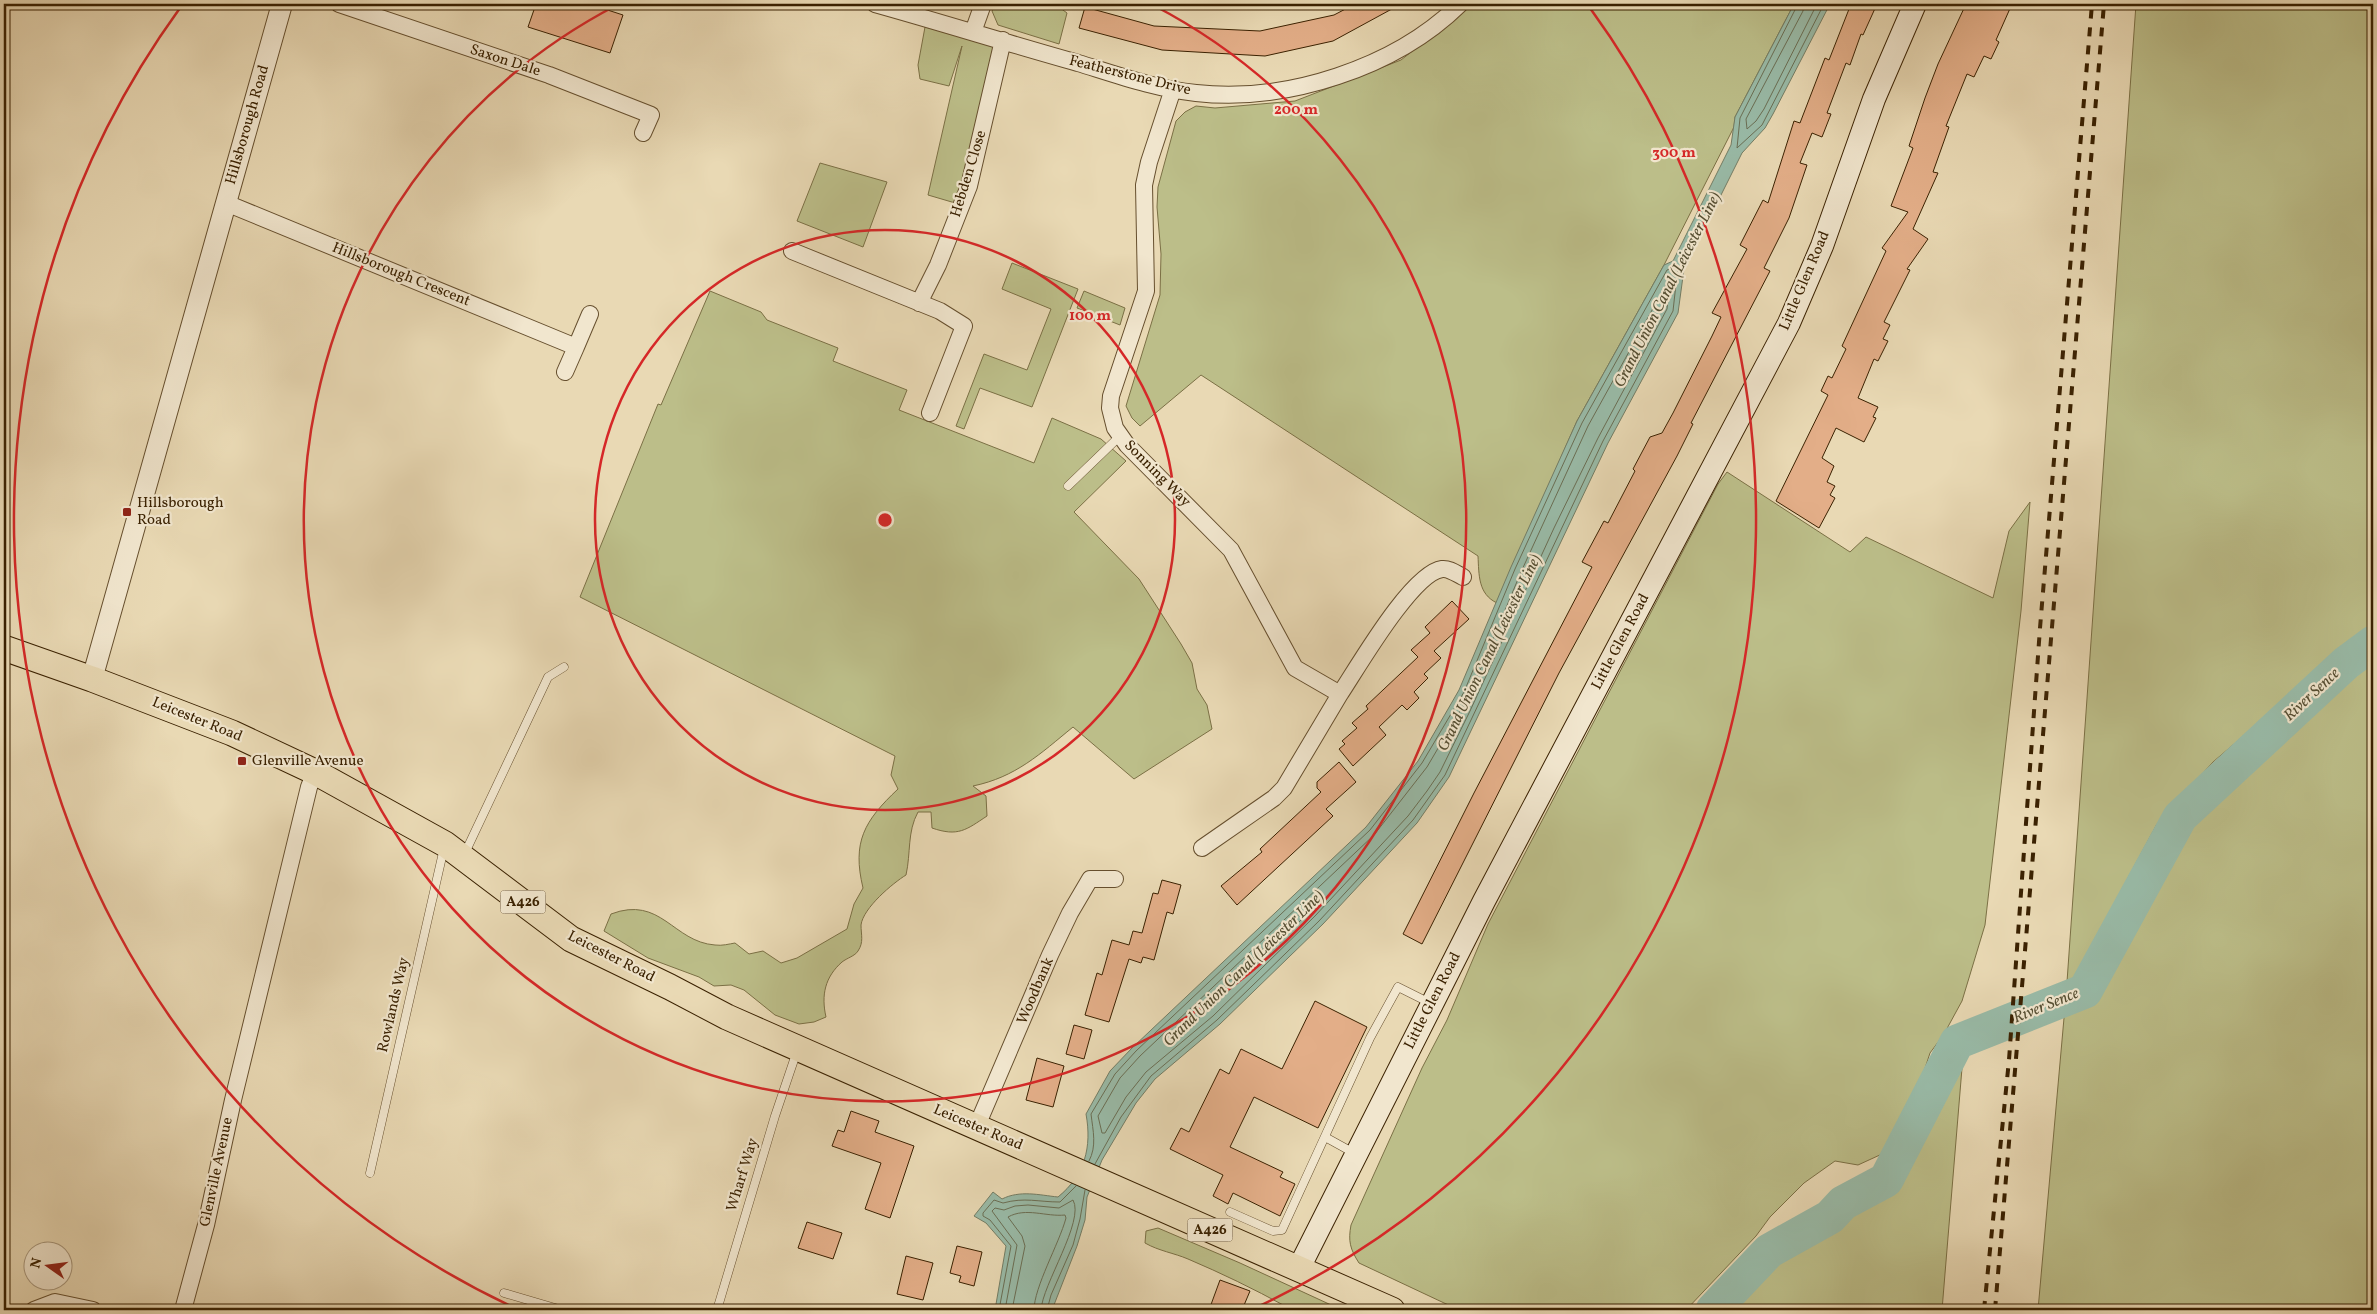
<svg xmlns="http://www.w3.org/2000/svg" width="2377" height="1314" font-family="Vollkorn,serif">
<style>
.green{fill:#bcbe89;stroke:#7b7045}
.water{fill:#99bba8;stroke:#737d65}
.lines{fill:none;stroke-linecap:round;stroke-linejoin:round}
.shore{stroke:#6a6e54;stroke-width:1}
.river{stroke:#99bba8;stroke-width:35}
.building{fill:#e3ae88;stroke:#3a2101}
.service-casing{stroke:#664f2e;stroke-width:9}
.minor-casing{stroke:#664f2e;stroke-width:18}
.tertiary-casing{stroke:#664f2e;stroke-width:22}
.secondary-casing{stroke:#3a2101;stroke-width:24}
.primary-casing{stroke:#3a2101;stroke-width:27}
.service{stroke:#f1e6ce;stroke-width:8}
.minor{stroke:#f1e6ce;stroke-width:16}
.tertiary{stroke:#f1e6ce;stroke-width:20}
.secondary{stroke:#f1e6ce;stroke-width:22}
.primary{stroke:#e9d9b4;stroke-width:25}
.rail{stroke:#3a2101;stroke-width:4;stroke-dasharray:9 9;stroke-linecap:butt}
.ring{fill:none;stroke:#d62828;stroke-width:2.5}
.poi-dot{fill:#8f2418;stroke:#f1e6ce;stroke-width:2}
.labels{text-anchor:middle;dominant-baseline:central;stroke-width:4.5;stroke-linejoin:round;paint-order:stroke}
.shield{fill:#f1e6ce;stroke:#715c3e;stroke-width:1}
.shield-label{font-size:14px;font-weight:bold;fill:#3a2101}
.street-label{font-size:15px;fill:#3a2101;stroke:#f1e6ce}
.poi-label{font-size:15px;fill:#3a2101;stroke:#f1e6ce;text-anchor:start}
.water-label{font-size:16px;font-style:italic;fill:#564f33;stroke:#f1e6ce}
.centre{fill:#d62828;stroke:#f1e6ce;stroke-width:2.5}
.ring-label{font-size:15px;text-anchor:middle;font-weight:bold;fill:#d62828;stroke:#f1e6ce;stroke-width:4.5;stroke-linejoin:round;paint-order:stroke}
</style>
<rect width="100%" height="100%" fill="#e9d9b4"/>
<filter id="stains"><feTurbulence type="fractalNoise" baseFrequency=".004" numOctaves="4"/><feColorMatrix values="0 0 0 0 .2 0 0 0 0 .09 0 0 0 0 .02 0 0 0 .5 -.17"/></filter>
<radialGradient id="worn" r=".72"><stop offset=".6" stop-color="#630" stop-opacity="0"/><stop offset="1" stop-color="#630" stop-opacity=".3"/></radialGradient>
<path class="green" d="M995,4H1055L1067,13L1059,44L998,25L992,11Z
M1472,4H1794L1735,117L1734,127L1664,265L1577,421L1497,603C1478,594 1479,575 1478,556L1201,375L1140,426L1132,418L1126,406L1160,295L1161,254L1157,207L1158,187L1176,121L1185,112L1196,106L1215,108L1295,101L1401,60Z
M2136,4H2373V625L2213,762L2157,824L2114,904L2091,962L2076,987L2066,996Z
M925,27L964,36L1003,40L962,205L928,195L962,46L949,86L920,79L918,65Z
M820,163L887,182L863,247L797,221Z
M1012,263L1078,289L1032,407L980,388L964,429L956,426L984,354L1027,370L1051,309L1002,289Z
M710,291L761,312L767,320L838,348L833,361L907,390L899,410L1034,463L1052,418L1101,439L1126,461L1074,512L1139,579L1181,644L1192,663L1197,689L1207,705L1212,729L1134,779L1073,727C1040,754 1016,777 973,786L986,796L987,816C966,830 958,837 932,828L931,812H918C907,832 911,853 906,875C893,883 863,908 861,925C861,935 864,942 858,951C855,956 847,958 842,962C825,977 821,995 826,1017L814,1022L799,1024L775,1015L744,990L731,985L714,986L699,977L648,958L604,931L611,914C661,895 673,942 715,945C722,946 729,944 735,943L749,954L763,951L781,963L797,958L847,929L854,904L863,888C852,842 864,821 898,789L891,775L895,756L580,597L658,404L661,405Z
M1084,291L1125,308L1120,325L1077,308Z
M1727,472L1850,552L1866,537L1993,598L2009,531L2030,502L2021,611L1985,925L1962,1001L1944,1034L1930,1053L1910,1114L1896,1138L1882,1154L1858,1165L1835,1161L1804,1183L1770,1217L1756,1236L1686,1310H1459L1359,1263C1350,1249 1348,1241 1351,1225L1422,1068L1447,1020L1488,924L1718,484Z
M2373,642V1310H2038L2064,1018L2102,971L2139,905L2167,844L2273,736Z
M1962,1068L1942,1310H1725L1795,1232L1823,1214L1851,1205L1874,1195L1897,1178L1941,1085Z
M1158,1228L1240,1263L1342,1310H1288L1285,1306C1254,1289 1221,1273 1188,1259C1174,1253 1159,1251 1145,1243L1146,1231Z"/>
<path class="water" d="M1794,4H1830L1773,114L1765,128L1742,153L1684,269L1678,313L1608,443L1449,777L1417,823L1323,924L1220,1024L1155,1079L1136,1103L1102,1160L1087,1197L1085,1220L1077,1246L1052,1310H995L1006,1246L986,1223L974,1216L993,1192L1002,1199C1020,1190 1039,1195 1058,1197C1085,1175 1092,1147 1086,1114L1110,1071L1132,1048L1366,827L1418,761L1459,690L1511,567L1577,421L1664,265L1673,261L1731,145L1735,117Z"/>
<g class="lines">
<path class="shore" d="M1798,4L1740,118L1737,148L1762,125L1824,4
M1804,4L1803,11L1746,119L1747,129L1756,121L1764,109L1817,4
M1670,282L1667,309L1598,438L1554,528L1470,711L1440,772L1427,791L1408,816L1315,916L1213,1016L1146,1072L1126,1097L1105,1133H1102L1098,1116L1120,1078L1140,1056L1374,835L1427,767L1470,694L1521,572L1588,426L1667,283Z
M1299,915L1302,919C1267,953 1233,989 1196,1020H1193V1016Z
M1089,1161C1097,1146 1093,1131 1091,1114L1115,1074L1136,1051L1370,830L1422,763L1464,692L1515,569L1582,423L1667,270L1678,266L1673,311L1603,441L1445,775L1413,820L1319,921L1217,1020L1151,1076L1121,1117L1095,1164
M999,1310L1011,1246L990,1220L983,1216V1213L994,1200L1003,1203C1025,1197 1038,1202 1060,1202L1076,1186
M1005,1310L1017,1245L992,1211L995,1208L1004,1210L1015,1206L1028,1205L1059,1208L1073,1200C1085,1221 1042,1285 1041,1310
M1012,1310L1025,1246L1022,1236L1008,1217C1026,1207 1046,1217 1065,1215L1066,1218C1059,1244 1034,1287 1034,1310
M1047,1310L1051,1295L1073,1245L1080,1219L1085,1190"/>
<path class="river" d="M1713,1310L1769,1251L1830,1217L1843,1203L1886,1180L1957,1042L2085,991L2180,817L2346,663L2373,643"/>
</g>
<path class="building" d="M536,4H589L623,15L610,53L528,27Z
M1355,4H1401L1333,41L1265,56L1162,50L1079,28L1085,7L1154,26L1260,31L1334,15Z
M1851,4H1877L1863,35L1861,34L1850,65L1846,63L1827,113L1831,114L1822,137L1812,133L1800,163L1807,165L1789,218L1764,268L1770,271L1691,423L1693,424L1677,456L1559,673L1422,944L1403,934L1474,793L1592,567L1582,562L1604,521L1608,523L1635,471L1633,469L1650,437L1662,433L1673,413L1712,336L1721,317L1712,313L1747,249L1740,245L1763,200L1768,203L1794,121L1800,123L1825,58L1829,60Z
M1966,4H2012L1996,40L1999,42L1991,59L1984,56L1974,77L1967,74L1946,126L1949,127L1933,172L1938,173L1913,229L1928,239L1907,269L1910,270L1884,322L1890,325L1883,339L1888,341L1878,361L1874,359L1858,398L1878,407L1873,417L1876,418L1864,442L1836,428L1822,458L1834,466L1827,482L1835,486L1830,495L1835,498L1819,528L1776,501L1828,395L1821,391L1828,376L1832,378L1846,349L1842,346L1886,251L1882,248L1908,212L1891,206L1913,148L1909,146L1925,98L1938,64Z
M1452,601L1469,619L1434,651L1441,658L1424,674L1428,678L1414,692L1419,698L1407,710L1402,705L1379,727L1386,735L1353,766L1339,749L1345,744L1342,741L1357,728L1352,723L1368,709L1366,706L1418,657L1411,650L1430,633L1425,627Z
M1339,762L1356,782L1326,809L1333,816L1237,905L1221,886L1262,852L1260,849L1321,792L1317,788V782Z
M1162,880L1181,885L1173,914L1167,912L1154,960L1143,957L1141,963L1129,959L1109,1022L1085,1015L1097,973L1102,975L1112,940L1129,945L1133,931L1142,933L1153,893L1158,894Z
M1315,1001L1367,1027L1318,1128L1254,1097L1230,1147L1283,1172L1280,1177L1295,1184L1280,1216L1233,1193L1228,1204L1213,1196L1223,1175L1170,1149L1181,1128L1189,1132L1220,1069L1229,1074L1241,1049L1282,1069Z
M1074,1025L1092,1030L1084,1059L1066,1054Z
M1037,1058L1064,1066L1053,1107L1026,1100Z
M851,1111L879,1121L875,1132L914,1146L890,1218L865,1209L881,1163L832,1146L838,1130L844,1132Z
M807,1222L842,1233L833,1259L798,1248Z
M957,1246L982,1252L974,1286L959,1282L961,1276L950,1273Z
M906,1256L933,1263L923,1300L897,1294Z
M1220,1280L1250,1291L1242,1310H1209Z"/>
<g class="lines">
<defs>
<path id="service" d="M1068,486L1120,436
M464,855L548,677L564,667
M1325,1137L1354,1153
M370,1173L444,848
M1230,1212L1273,1231L1282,1230L1370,1038L1398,987L1430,1003
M504,1293L562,1310
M717,1310L775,1116L797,1051"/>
<path id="minor" d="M339,4L549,75L651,115L643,133
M875,4C943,23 1010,44 1078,63C1117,75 1156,89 1196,93C1286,103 1395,68 1460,4
M973,32L983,4
M1173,89L1149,162L1144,185L1146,291L1111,396L1110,408L1115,428L1127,445L1231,550L1295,668L1340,694L1284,788L1274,798L1202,848
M226,203L576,347L590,314
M792,251L940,311L964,326L930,413
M919,303L938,265L969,186L1003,40
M565,372L576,347
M1340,694C1358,667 1412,573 1442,569C1449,568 1457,574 1463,577
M976,1128L1050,955L1070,913L1090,879H1115
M34,1310L55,1302L93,1310
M183,1310L206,1225L233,1100L309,787L315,772"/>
<path id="tertiary" d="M92,679L282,4"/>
<path id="secondary" d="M1299,1268L1484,901L1789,323L1822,246L1874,99L1915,4"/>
<path id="primary" d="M4,648L92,679L232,733L315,772L445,844L571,939L670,987L727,1017L1392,1310"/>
</defs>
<use href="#service" class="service-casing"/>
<use href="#minor" class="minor-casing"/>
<use href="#tertiary" class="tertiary-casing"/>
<use href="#secondary" class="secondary-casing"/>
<use href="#primary" class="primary-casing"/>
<use href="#service" class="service"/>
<use href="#minor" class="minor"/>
<use href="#tertiary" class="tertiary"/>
<use href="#secondary" class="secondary"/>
<use href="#primary" class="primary"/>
<path class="rail" d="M1984,1310L2009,1060L2040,628L2092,4
M1995,1310L2104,4"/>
</g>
<g class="ring">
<circle cx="885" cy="520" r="290"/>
<path d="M1153 5A581 581 0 1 1 617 5"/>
<path d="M517 1309A871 871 0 0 1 180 8M1590 8A871 871 0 0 1 1253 1309"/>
</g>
<g class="poi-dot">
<rect x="122" y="507" width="10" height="10" rx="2.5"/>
<rect x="237" y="756" width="10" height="10" rx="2.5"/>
</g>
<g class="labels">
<g class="shield">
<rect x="500.5" y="890.5" width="45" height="23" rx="4"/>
<rect x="1187.5" y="1218.5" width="45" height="23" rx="4"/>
</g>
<g class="shield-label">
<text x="523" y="902">A426</text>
<text x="1210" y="1230">A426</text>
</g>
<g class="street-label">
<text transform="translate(505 61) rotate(18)">Saxon Dale</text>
<text transform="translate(1130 76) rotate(14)">Featherstone Drive</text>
<text transform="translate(248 125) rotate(-74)">Hillsborough Road</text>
<text transform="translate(969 174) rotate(-73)">Hebden Close</text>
<text transform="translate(401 275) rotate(22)">Hillsborough Crescent</text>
<text transform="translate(1805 281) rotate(-67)">Little Glen Road</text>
<text transform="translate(1157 474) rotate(45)">Sonning Way</text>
<text transform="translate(1621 642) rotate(-62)">Little Glen Road</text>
<text transform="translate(197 720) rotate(22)">Leicester Road</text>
<text transform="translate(611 957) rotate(27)">Leicester Road</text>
<text transform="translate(1036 991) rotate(-67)">Woodbank</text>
<text transform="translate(1433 1001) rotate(-63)">Little Glen Road</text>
<text transform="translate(394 1005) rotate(-77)">Rowlands Way</text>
<text transform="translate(978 1128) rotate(23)">Leicester Road</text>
<text transform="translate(217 1172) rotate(-78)">Glenville Avenue</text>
<text transform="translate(743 1175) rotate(-73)">Wharf Way</text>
</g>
<g class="poi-label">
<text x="137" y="503">Hillsborough<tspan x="137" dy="17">Road</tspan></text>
<text x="252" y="761">Glenville Avenue</text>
</g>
<g class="water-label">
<text transform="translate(1668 290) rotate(-63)">Grand Union Canal (Leicester Line)</text>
<text transform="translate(1490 653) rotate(-64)">Grand Union Canal (Leicester Line)</text>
<text transform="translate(2312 695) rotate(-43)">River Sence</text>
<text transform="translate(1244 969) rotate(-44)">Grand Union Canal (Leicester Line)</text>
<text transform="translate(2046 1006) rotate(-22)">River Sence</text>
</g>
</g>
<circle cx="885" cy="520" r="8" class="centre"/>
<g class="ring-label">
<text x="1296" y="114">200 m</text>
<text x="1674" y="157">300 m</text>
<text x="1090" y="320">100 m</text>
</g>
<rect width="2377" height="1314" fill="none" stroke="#e9d9b4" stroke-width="20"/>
<rect x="5" y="5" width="2367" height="1304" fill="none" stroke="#3a2101" stroke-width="2.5"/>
<rect x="10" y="10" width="2357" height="1294" fill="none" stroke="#3a2101"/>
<g transform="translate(48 1266) rotate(284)"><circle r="24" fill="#f1e6ce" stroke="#a8977c"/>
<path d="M0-4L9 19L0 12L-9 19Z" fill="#8f2418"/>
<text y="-8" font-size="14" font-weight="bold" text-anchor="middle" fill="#3a2101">N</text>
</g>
<rect width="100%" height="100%" filter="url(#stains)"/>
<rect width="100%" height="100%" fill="url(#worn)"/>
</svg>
